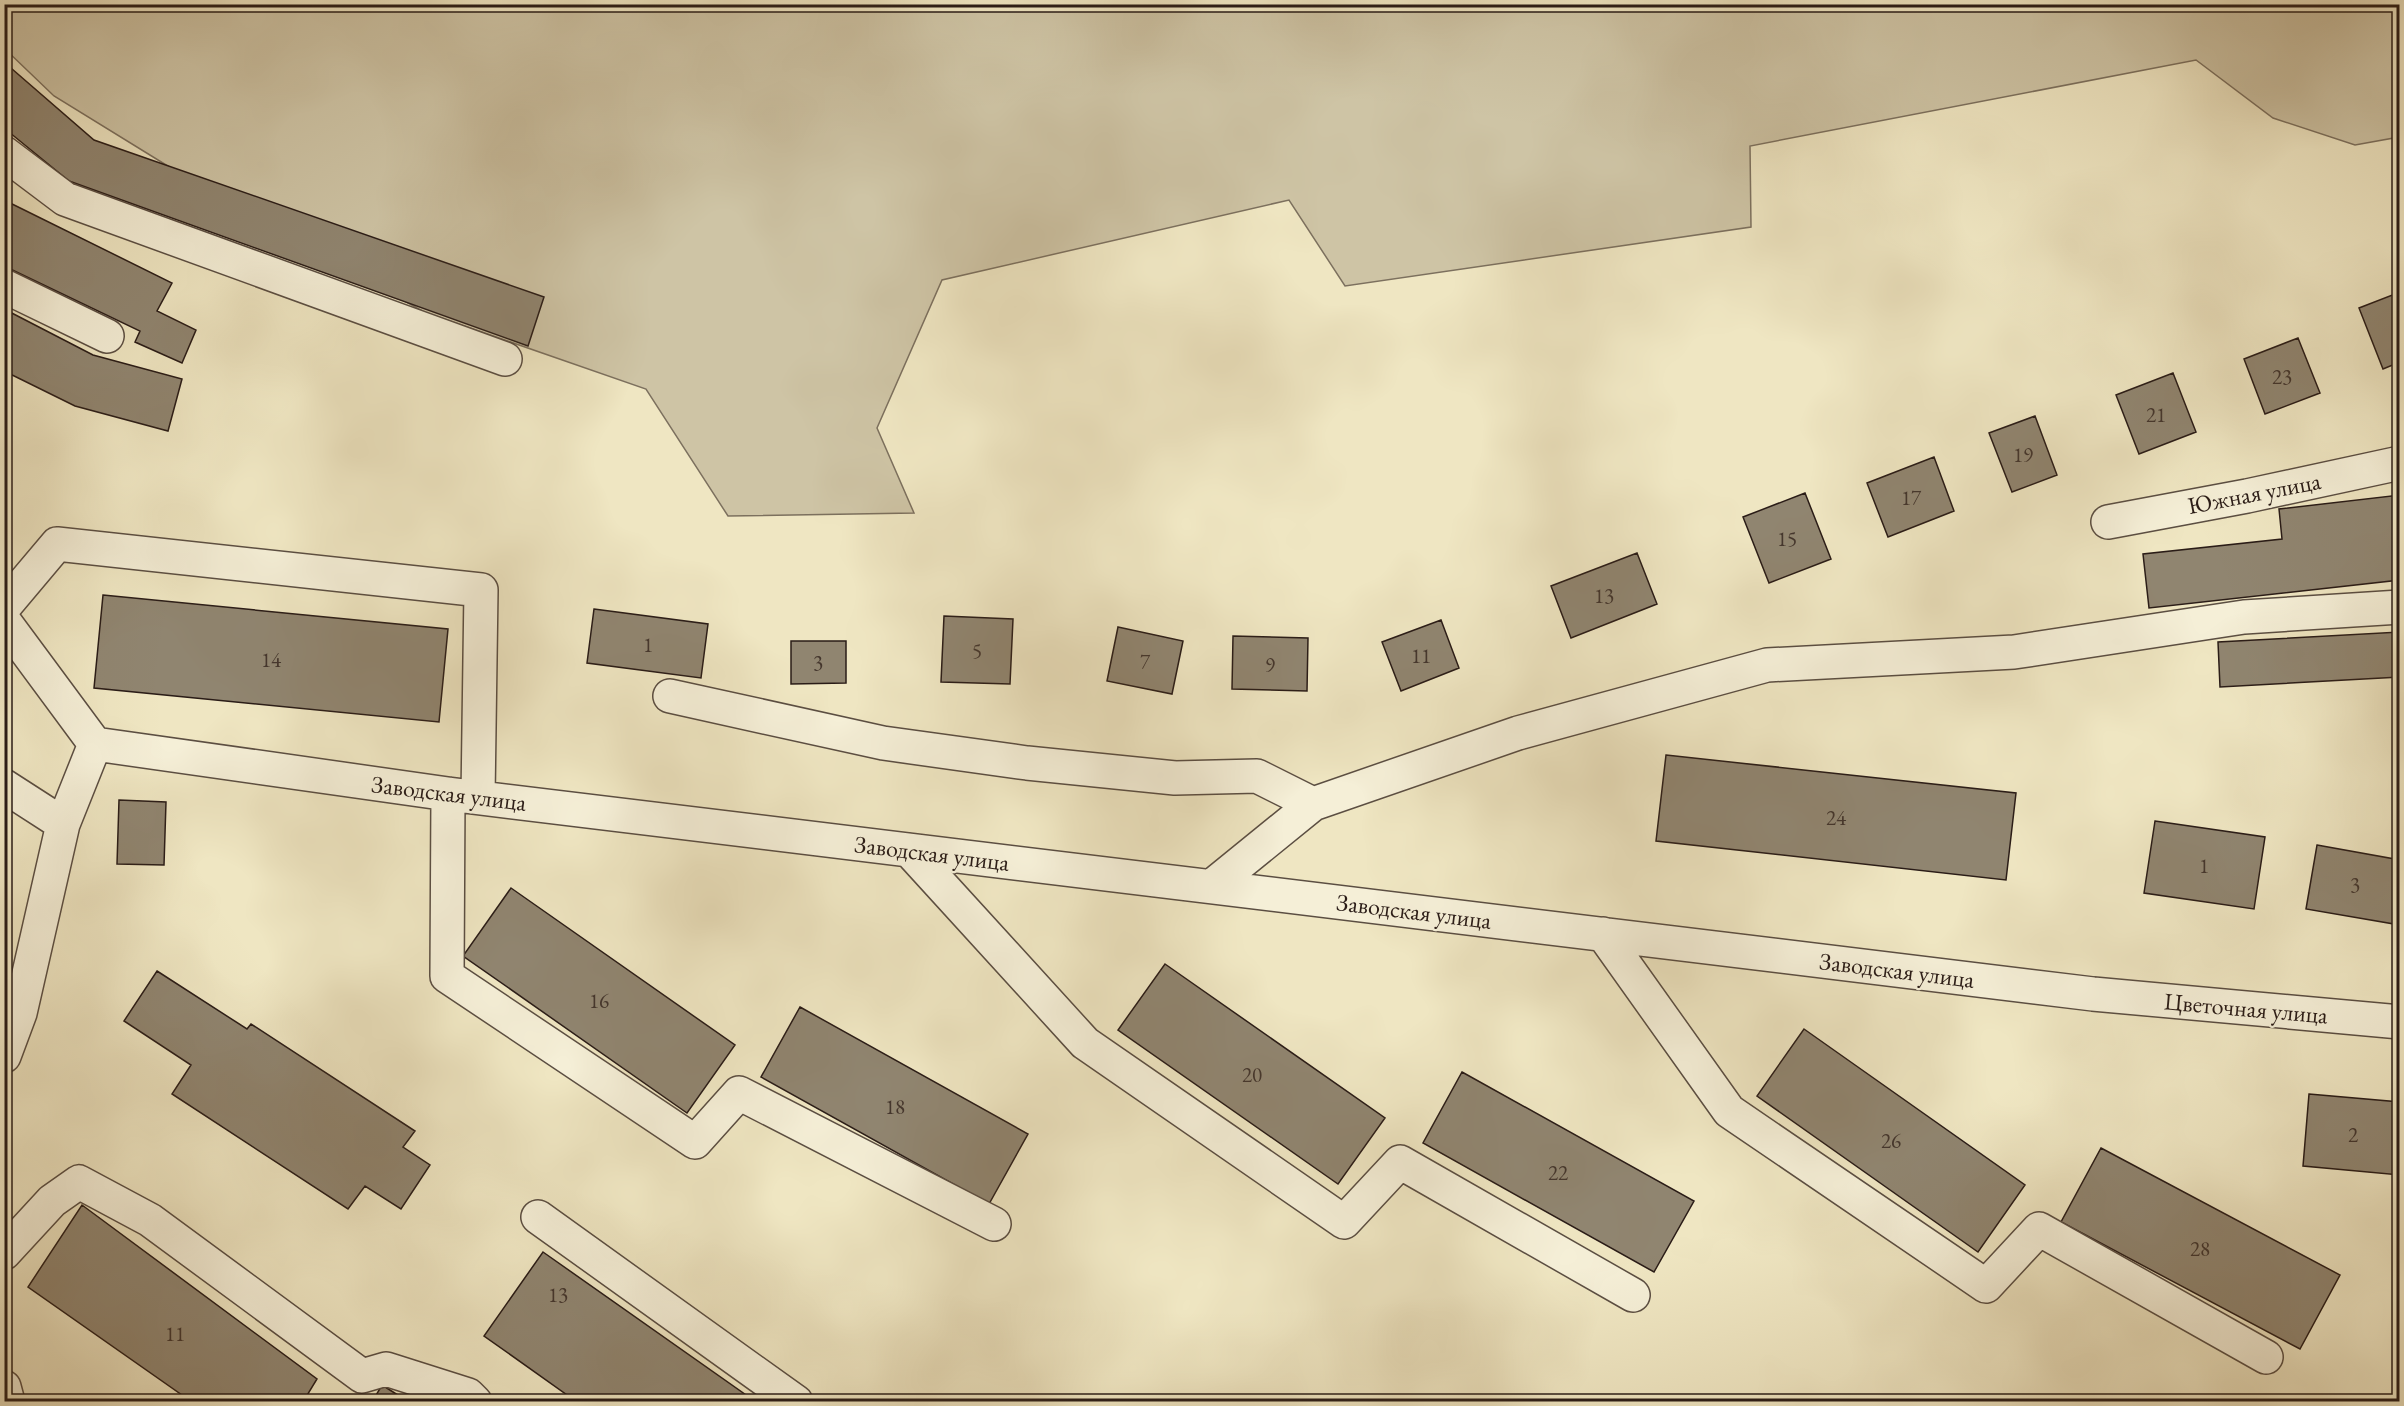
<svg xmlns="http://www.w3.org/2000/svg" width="2404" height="1406" font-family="'EB Garamond',serif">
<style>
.green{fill:#cec4a5;stroke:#7c705e;stroke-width:1.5}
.building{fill:#908570;stroke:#2a1c17;stroke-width:1.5}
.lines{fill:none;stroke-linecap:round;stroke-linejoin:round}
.minor-casing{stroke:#5b4e42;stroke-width:36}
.minor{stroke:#f5efd7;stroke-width:33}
.labels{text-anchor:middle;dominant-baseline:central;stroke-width:4.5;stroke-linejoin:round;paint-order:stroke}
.number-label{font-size:21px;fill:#44362d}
.street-label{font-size:24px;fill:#2a1c17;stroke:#f5efd7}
</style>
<rect width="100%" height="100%" fill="#efe6c2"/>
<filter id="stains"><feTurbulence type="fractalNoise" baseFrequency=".00333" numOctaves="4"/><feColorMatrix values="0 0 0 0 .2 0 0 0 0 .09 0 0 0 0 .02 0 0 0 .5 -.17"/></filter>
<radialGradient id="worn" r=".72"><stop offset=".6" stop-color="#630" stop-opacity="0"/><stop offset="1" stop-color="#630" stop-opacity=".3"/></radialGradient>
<path class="green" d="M4,5H2399V137L2355,145L2273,118L2196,60L1750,146L1751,227L1345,286L1289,200L942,280L877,428L914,513L728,516L646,389L424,312L184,176L54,96L5,49Z"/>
<path class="building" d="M4,62L94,140L544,297L528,346L69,181L4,128Z
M4,200L172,283L157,311L196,330L182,363L135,342L140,331L4,266Z
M2400,292V362L2383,369L2359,308Z
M4,309L93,355L182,379L168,431L75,406L4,371Z
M2298,338L2320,393L2265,414L2244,359Z
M2173,373L2196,432L2139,454L2116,395Z
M2035,416L2057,475L2012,492L1989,433Z
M1934,457L1954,511L1888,537L1867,483Z
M1805,493L1831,559L1769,583L1743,517Z
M2400,495V580L2149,608L2143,554L2282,539L2279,509Z
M1637,553L1657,604L1571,638L1551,586Z
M103,595L448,629L439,722L94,688Z
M594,609L708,624L701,678L587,663Z
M944,616L1013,619L1010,684L941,682Z
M1441,620L1459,668L1401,691L1382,642Z
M1118,627L1183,641L1172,694L1107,681Z
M2400,632V677L2220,687L2218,642Z
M1233,636L1308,638L1307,691L1232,689Z
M791,641H846V683L791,684Z
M1666,755L2016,793L2006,880L1656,841Z
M119,800L166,802L164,865L117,864Z
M2155,821L2265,837L2254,909L2144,893Z
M2317,845L2400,860V925L2306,909Z
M511,888L735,1045L687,1113L463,956Z
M1165,964L1385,1118L1338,1184L1118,1030Z
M157,971L247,1029L251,1024L415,1131L403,1147L430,1165L401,1209L365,1186L348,1209L172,1094L191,1065L124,1021Z
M800,1007L1028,1134L989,1204L761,1077Z
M1804,1029L2025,1185L1978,1252L1757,1096Z
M1462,1072L1694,1201L1654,1272L1423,1143Z
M2309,1094L2400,1102V1175L2303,1166Z
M2101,1148L2340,1275L2300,1349L2061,1222Z
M82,1205L317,1379L303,1402H192L28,1287Z
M543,1252L756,1402H577L484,1336Z
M382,1385L409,1402H372Z"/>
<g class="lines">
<defs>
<path id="minor" d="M4,153L65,199L505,359
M4,286L107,336
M2108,522L2247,496L2400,463
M4,607L57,544L481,590L478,797
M4,621L95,744
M670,696L883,743L1027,763L1175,778L1257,776L1313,804
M4,786L63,824
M448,794L447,976L695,1142L739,1093L994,1224
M909,850L1085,1043L1344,1222L1400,1162L1633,1295
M1212,886L1313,804L1518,733L1767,665L2014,652L2244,617L2400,607
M1603,934L1729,1111L1986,1286L2039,1229L2266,1357
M4,1056L20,1013L63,824L95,744L448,794L2093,994L2400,1022
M538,1217L796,1402
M4,1253L52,1201L79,1182L150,1220L362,1376L386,1369L468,1395L475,1402
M4,1387L8,1402"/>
</defs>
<use href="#minor" class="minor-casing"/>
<use href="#minor" class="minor"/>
</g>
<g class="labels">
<g class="number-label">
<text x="2282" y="376">23</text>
<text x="2156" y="414">21</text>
<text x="2023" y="454">19</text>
<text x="1911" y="497">17</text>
<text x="1787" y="538">15</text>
<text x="1604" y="595">13</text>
<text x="648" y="644">1</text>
<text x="977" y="650">5</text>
<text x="1421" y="655">11</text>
<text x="271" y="659">14</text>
<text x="1145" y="661">7</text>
<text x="818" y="662">3</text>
<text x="1270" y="664">9</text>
<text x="1836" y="817">24</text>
<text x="2204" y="865">1</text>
<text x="2355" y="884">3</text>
<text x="599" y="1000">16</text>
<text x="1252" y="1074">20</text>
<text x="895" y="1106">18</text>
<text x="2353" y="1134">2</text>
<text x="1891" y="1140">26</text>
<text x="1558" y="1172">22</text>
<text x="2200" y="1248">28</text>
<text x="558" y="1294">13</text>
<text x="175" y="1333">11</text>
</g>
<g class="street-label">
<text transform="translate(2254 493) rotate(-11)">Южная улица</text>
<text transform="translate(449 793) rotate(7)">Заводская улица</text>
<text transform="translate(932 853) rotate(7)">Заводская улица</text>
<text transform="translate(1414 911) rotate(7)">Заводская улица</text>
<text transform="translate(1897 970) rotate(7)">Заводская улица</text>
<text transform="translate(2246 1008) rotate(5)">Цветочная улица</text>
</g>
</g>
<rect width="2404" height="1406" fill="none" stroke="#efe6c2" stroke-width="24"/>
<rect x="6" y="6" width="2392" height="1394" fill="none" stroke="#2a1c17" stroke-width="3"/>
<rect x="12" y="12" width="2380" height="1382" fill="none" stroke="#2a1c17" stroke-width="1.5"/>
<rect width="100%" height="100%" filter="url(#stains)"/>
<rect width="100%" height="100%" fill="url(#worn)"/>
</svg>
